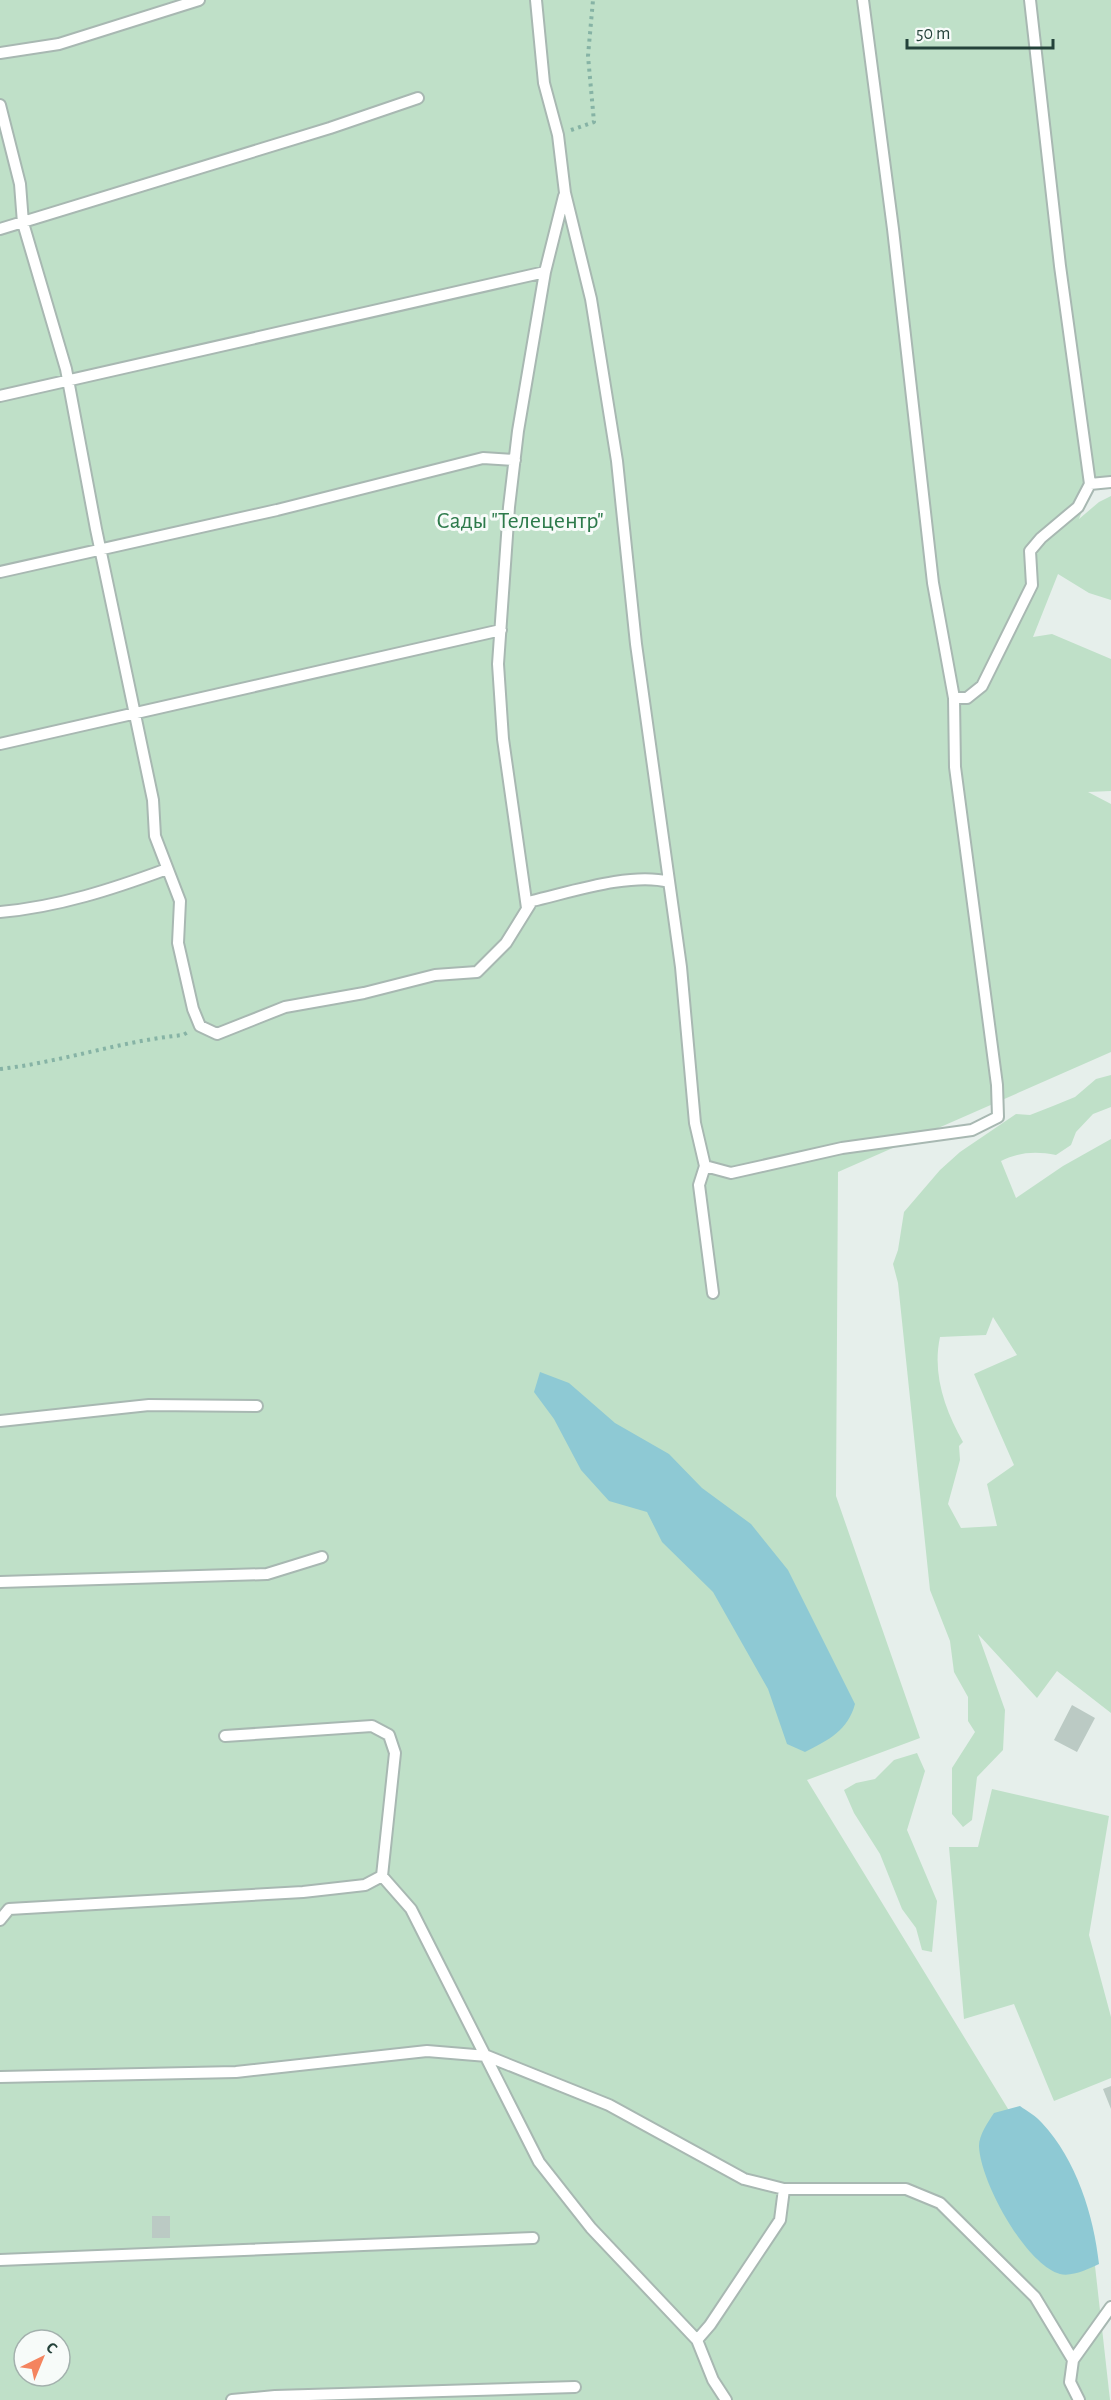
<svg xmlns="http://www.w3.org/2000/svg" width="1111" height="2400" font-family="'Alegreya Sans',sans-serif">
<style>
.green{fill:#bfe0c8;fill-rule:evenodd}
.water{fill:#8ec9d4}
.building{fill:#bbcac4}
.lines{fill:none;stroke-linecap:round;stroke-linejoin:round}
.lane-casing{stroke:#a8b8b2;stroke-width:14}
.path{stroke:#86b3a5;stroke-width:4;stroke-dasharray:3 4.5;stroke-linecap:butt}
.lane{stroke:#fff;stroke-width:10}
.labels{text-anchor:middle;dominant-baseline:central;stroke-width:6;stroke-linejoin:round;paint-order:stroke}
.park-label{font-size:24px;fill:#2d7a4b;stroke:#f7fbf9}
</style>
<rect width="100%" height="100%" fill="#e6efeb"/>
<path class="green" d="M0,0H1111V486L1092,487L1079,519L1099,502L1111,496V600L1089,593L1058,574L1033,637L1052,634L1111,659V791L1088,792L1111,804V1052L838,1172L836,1496L920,1738L807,1780L1093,2248L1110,2400H0ZM24,2340H60V2376H24Z
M1111,1075V1107L1093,1114L1076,1132L1071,1145L1056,1155C1036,1151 1019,1152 1001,1161L1016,1198L1063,1166L1111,1139V1713L1057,1671L1037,1698L978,1634L1005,1710L1003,1750L977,1777L972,1820L963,1827L952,1814V1768L975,1732L968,1721V1697L954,1672L950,1641L930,1590L898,1283L893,1264L898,1250L904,1212L940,1170L960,1152L1016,1114L1030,1115L1053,1106L1075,1097L1096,1079ZM993,1317L1017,1355L974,1374L1014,1465L987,1484L997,1526L961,1528L948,1504L960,1460L959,1446L963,1442C945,1410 932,1374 940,1337L986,1335Z
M917,1753L925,1771L907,1830L937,1901L932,1952L922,1950L916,1928L902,1909L880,1854L854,1813L844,1790L856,1783L875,1779L894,1760Z
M992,1789L1109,1816L1089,1935L1111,2017V2078L1054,2101L1014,2004L964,2019L949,1847H978Z"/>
<path class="water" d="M540,1372L569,1383L615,1423L669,1454L702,1488L751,1524L788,1570L855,1704C848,1730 829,1740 805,1752L787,1744L768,1689L713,1592L662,1542L647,1512L609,1501L581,1470L554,1419L534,1392Z
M1020,2106C1027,2111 1036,2116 1042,2123C1076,2159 1094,2216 1099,2264C1088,2269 1072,2277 1060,2274C1025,2264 980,2181 979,2146C979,2135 988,2122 994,2113Z"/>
<path class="building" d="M1072,1705L1095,1718L1077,1752L1054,1740Z
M1111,2086V2109L1103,2089Z
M152,2216H170V2238H152Z"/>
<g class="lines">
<defs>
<path id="lane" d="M536,0L544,83L558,135L565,193L591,299L617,461L636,644L681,967L695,1123L705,1166L731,1173L842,1148L972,1130L998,1117L997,1085L955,767L954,698L933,583L893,229L863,0
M0,53L59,44L199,0
M0,105L20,184L23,223L66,369L96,529L153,800L155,836L180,901L178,943L193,1009L200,1026L217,1034L285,1007L364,993L435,975L477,972L506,943L532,901C571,892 631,872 669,882
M0,229L330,128L418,98
M0,396L545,272
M1090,484L1111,482
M0,572L277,510L483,458L515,460
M954,698H967L982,686L1032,585L1030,551L1041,538L1078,507L1090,484L1060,266L1030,0
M0,744L501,630
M527,908L503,739L498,664L509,507L518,431L545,272L564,196
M0,912C58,907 113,889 167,869
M705,1166L699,1185L713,1293
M0,1421L149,1405L257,1406
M0,1582L267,1574L322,1557
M382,1876L411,1909L539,2162L591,2228L697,2340L713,2380L726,2400
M0,1920L9,1909L303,1892L365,1885L382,1876L395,1753L389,1735L372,1726L225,1736
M0,2077L236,2072L427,2051L487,2056L609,2105L744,2179L784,2189H906L940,2203L1035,2297L1073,2360L1111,2307
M0,2260L533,2238
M697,2340L710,2325L780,2220L784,2189
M1073,2360L1070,2382L1079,2400
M232,2400L275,2396L575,2387"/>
</defs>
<use href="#lane" class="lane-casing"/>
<path class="path" d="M571,130L594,122L588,56L593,0
M0,1069C62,1062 121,1041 183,1035L190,1031"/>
<use href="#lane" class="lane"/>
</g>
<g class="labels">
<g class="park-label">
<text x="520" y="521">Сады "Телецентр"</text>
</g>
</g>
<g transform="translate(42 2358) rotate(43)"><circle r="28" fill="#f7fbf9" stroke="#a3b1ad" stroke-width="1.5"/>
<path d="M0-4.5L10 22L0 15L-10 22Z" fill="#f4845f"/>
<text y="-9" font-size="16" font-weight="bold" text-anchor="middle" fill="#24423a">С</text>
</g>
<path d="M907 39v9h146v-9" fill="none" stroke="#24423a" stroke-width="3"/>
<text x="916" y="39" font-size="18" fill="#24423a" stroke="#f7fbf9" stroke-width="4.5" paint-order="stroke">50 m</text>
</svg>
